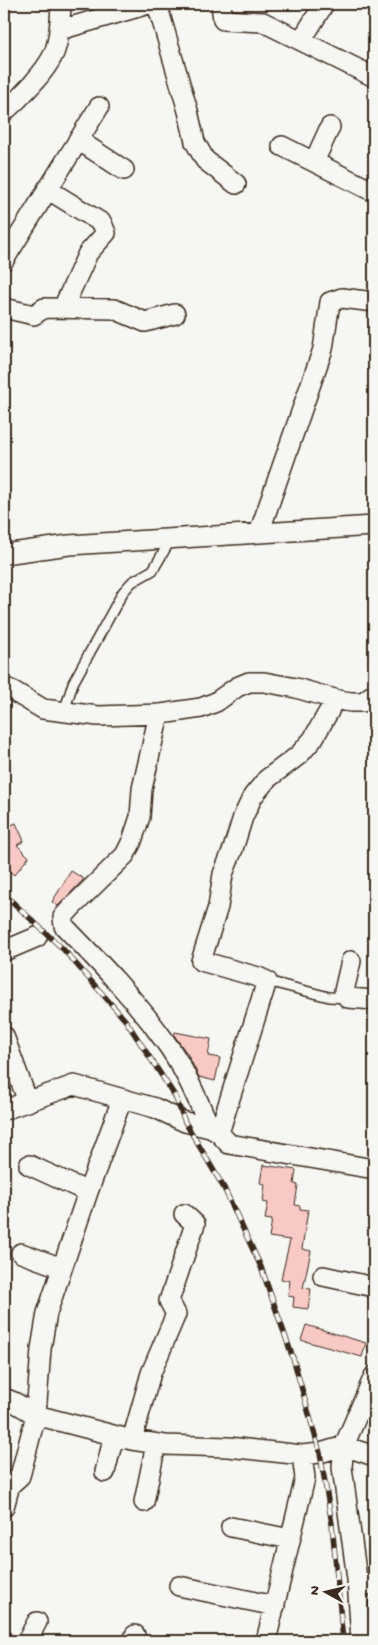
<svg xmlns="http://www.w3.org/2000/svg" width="378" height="1645" font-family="'Gochi Hand',sans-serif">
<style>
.building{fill:#f9c9c5;stroke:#3b2a1e}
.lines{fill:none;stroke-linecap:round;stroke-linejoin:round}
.service-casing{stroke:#3b2a1e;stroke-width:12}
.minor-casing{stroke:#3b2a1e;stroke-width:22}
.service{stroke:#f6f6f2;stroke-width:9}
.minor{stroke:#f6f6f2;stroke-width:19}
.rail-casing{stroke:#3b2a1e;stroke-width:5.5}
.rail{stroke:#f6f6f2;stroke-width:4;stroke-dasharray:11;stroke-linecap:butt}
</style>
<rect width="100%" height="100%" fill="#f6f6f2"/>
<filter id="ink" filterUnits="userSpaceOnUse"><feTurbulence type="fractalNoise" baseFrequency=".02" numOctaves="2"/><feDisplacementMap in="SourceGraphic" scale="10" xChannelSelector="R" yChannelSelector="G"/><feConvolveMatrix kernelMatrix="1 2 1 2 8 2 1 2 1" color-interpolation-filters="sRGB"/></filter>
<g filter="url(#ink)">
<path class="building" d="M16,823L24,841L17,845L29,857L14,875L4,866V828Z
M71,871L84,879L58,906L52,902Z
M175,1032L211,1039L208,1056L220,1058L215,1081L199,1077L188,1055L174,1035Z
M263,1165L296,1170L294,1184L298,1185L295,1205L300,1206V1209L308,1210L302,1249L311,1251L303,1288L311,1289L308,1309L293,1307L294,1297L288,1296L290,1281L281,1279L290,1240L269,1237L272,1220L265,1219L268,1203L263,1202L265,1184L260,1183Z
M306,1325L366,1343L362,1357L301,1340Z"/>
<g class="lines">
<defs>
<path id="service" d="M64,712L73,683L123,592L132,582L153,570L171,539
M267,981L329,997L348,998"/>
<path id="minor" d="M157,4L188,111L195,142L205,160L236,184
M221,4L223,20L263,22L374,77
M60,30L149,4
M301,41L324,4
M4,112C19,99 46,72 54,53C60,38 60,20 61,4
M78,140L124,170
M282,146L374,192
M314,162L330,127
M47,189L102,223L106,233L88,253L63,308
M4,260L99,107
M4,308L34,315L44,308L114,309L145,322L175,314
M259,533L323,349L330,302L342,298L374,302
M4,554L69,545L374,526
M4,687L13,691L43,709L98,716L161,714L201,708L216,702L237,687L249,682H264L296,688L338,700L351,702H363L374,694
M159,714L142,789L140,817L132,841L125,855L71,908L63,917L64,926C100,963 134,998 164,1040C184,1067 197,1098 210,1128
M4,951L37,937
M351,961L344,991L348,998L374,1000
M4,1036L28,1102
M4,1110L74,1085L155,1108L185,1122L210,1128L219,1133L229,1144L374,1169
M219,1133L267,981L258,977L201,961L218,907L223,874L233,849L243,817L253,796L267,779L299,755L313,739L329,711L333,699
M29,1165L88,1192
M21,1253L62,1268
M323,1276L374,1287
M4,1398L14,1402L36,1415L132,1440L165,1445L228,1447L302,1455L305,1478L266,1641
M132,1440L151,1373L176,1314L169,1301L195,1224L184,1214
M302,1455L320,1453L344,1446L374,1456
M105,1472L114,1436
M144,1502L156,1444
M4,1507L10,1485L20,1476L36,1415L41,1349L47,1313L88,1192L122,1099
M231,1527L290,1539
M357,1579L374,1586
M179,1586L275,1606
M27,1641L37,1622
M133,1641L135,1635
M361,1641L357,1579L342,1467L344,1446L374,1376"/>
</defs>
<use href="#service" class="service-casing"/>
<use href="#minor" class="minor-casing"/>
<use href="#service" class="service"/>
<use href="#minor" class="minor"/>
<defs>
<path id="rail" d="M4,894L63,949L126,1021L175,1096L185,1122L224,1188L261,1267L294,1361L320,1453L332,1524L343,1641"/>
</defs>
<use href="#rail" class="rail-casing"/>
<use href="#rail" class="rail"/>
</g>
</g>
<rect width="378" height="1645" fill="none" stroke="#f6f6f2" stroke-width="20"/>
<rect x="10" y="10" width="358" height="1625" fill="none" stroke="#3b2a1e" stroke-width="2" filter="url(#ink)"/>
<g transform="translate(326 1592) rotate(278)" stroke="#f6f6f2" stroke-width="4" paint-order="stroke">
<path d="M0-4L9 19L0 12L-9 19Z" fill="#3b2a1e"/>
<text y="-8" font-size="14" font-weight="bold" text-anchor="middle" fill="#3b2a1e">N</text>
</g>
</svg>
